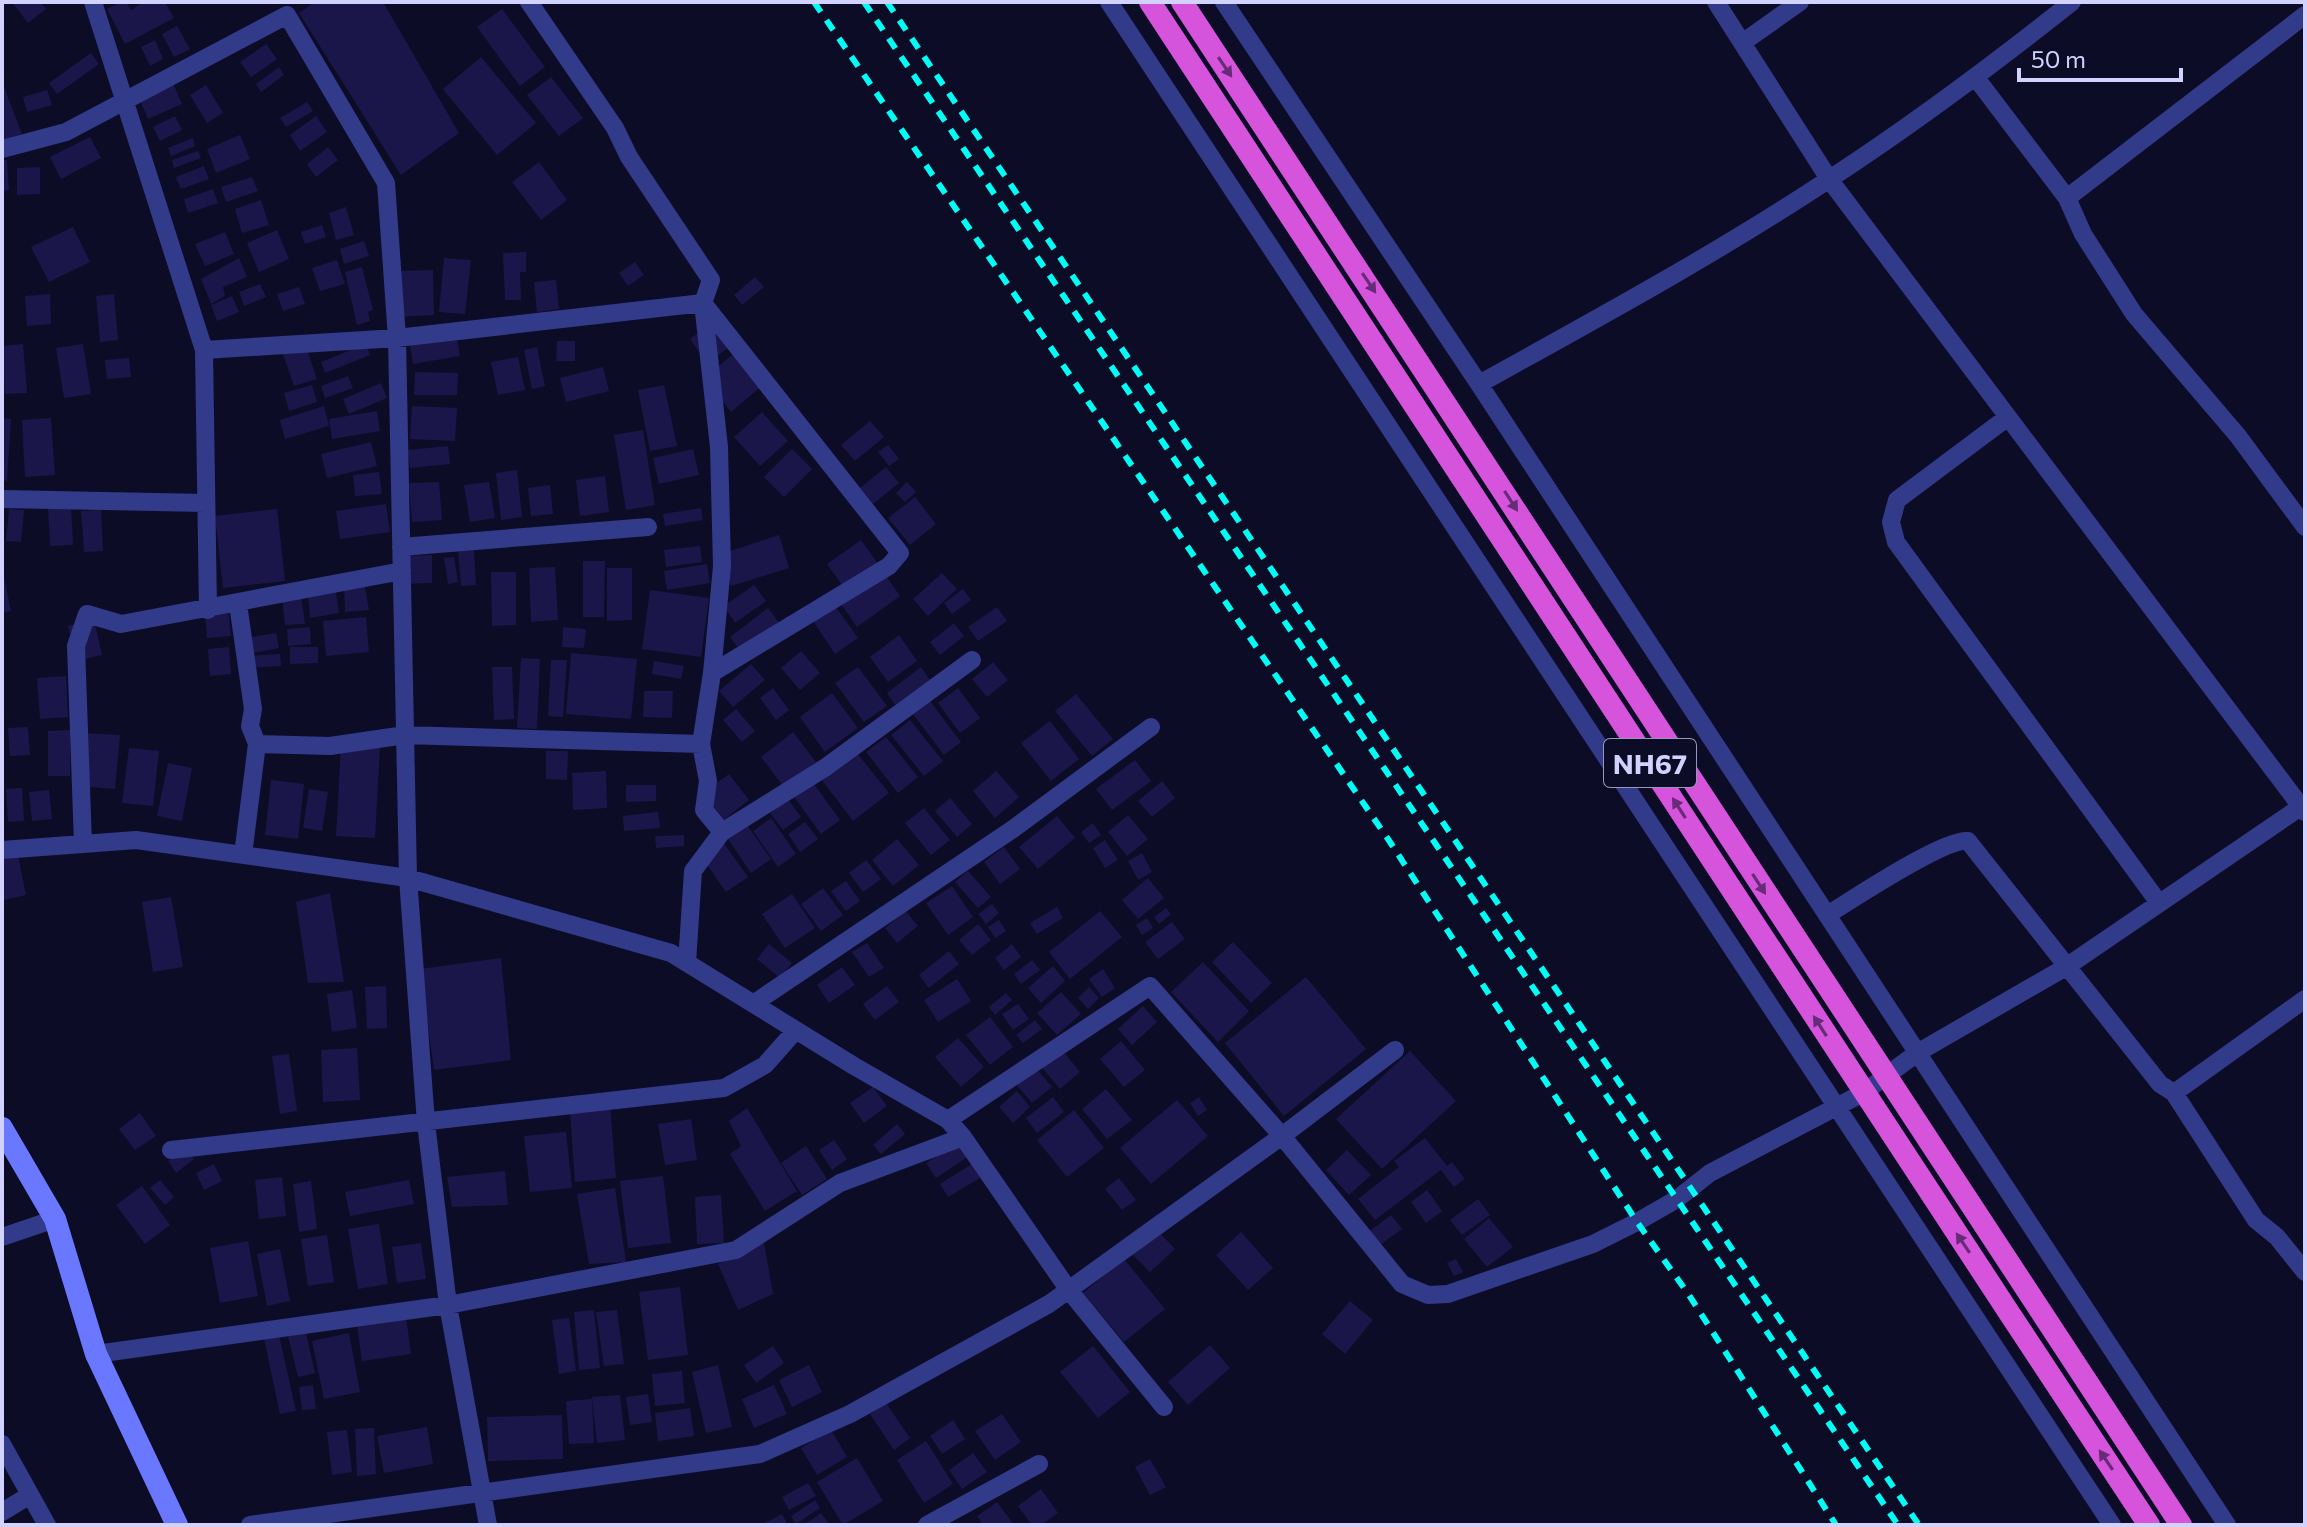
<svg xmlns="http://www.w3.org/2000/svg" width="2307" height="1527" font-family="Commissioner,sans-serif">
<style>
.building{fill:#1a1649}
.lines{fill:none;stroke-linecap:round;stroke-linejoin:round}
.minor{stroke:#323a8a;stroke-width:18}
.secondary{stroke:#6978ff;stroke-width:22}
.trunk{stroke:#d653dc;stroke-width:22}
.rail{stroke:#00fdf6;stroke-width:6;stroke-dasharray:12 10;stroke-linecap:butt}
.oneway{fill:#672c78}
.labels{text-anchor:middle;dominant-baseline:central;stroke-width:8;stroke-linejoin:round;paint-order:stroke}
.shield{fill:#0d0c26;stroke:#9797be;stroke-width:2}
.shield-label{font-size:28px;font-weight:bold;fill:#d2d2ff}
</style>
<rect width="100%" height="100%" fill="#0d0c26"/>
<path class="building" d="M12,2H40L46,9L28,23Z
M121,2H126L131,10L143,2H165L174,18L125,44L107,9Z
M315,2H383L459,133L401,175L299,13Z
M502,9L545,67L520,86L477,27Z
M177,26L190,49L174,57L162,34Z
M155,40L163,59L150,66L141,47Z
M266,44L277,59L251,77L240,62Z
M91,53L99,64L57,94L49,83Z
M481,57L536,123L497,155L443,89Z
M279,67L284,75L261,92L256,84Z
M551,77L583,118L559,136L527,95Z
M2,82L22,134L2,141Z
M173,83L182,104L148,119L139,98Z
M206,85L223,113L207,123L190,95Z
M47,90L52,105L27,112L23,97Z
M307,102L313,111L286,127L280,118Z
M175,116L182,130L160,141L153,127Z
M316,116L327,132L300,151L290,135Z
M240,135L250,159L216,173L207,149Z
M90,137L101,158L61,179L50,157Z
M193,138L195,146L171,156L168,148Z
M328,147L338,160L316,177L307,164Z
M198,151L201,158L174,168L172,160Z
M2,160H7L9,190L2,191Z
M539,162L567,200L541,220L512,182Z
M204,166L209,179L181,189L176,177Z
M40,167V194L17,195V168Z
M252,177L258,191L226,202L221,187Z
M213,189L218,203L188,213L184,199Z
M261,200L269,225L242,233L235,209Z
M346,207L354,235L336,240L329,213Z
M322,225L326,237L305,244L301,232Z
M73,227L90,262L49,282L31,247Z
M277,230L289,259L259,272L247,243Z
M225,232L234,254L205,266L195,244Z
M364,241L369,256L344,264L340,249Z
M526,252V272H520L521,300H505L503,253Z
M239,258L247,277L223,287L225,296L211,304L201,279Z
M444,258L471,260L465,314L439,312Z
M337,260L345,284L320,291L312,268Z
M635,262L644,275L628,286L619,273Z
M362,267L373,310L368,312L370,321L357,325L345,272Z
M433,270L434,315L396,317L395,271Z
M755,277L764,287L742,305L734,295Z
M556,280L559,309L537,312L534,282Z
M260,284L266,297L244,306L239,292Z
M299,287L305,304L283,311L277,294Z
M50,294L51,324L27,326L25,296Z
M114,294L118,340L100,342L96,296Z
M232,296L239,312L217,321L211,305Z
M720,317L737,342L707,363L690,339Z
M456,334L460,356L413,364L409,340Z
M557,341H575V361H556Z
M23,344L27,393L5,394L2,346Z
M83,344L91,394L64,398L56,348Z
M366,344L370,355L325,373L321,362Z
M306,347L317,379L294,386L283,354Z
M537,347L545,386L532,389L524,350Z
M737,351L764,384L731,412L704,378Z
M518,357L525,390L498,395L491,362Z
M129,358L131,377L107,379L105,360Z
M603,367L609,391L566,402L560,378Z
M415,372L458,373L457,395H414Z
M348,376L353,388L325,398L321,386Z
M381,383L387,398L349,414L343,399Z
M312,385L317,402L289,411L284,393Z
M664,385L677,446L650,451L638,390Z
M324,406L329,426L285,439L280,420Z
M412,406L457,408L455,441L410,439Z
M377,411L380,431L332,439L329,419Z
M762,412L788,441L760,466L734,437Z
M2,418L11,419L7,481L2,480Z
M51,418L55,475L25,477L22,420Z
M870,421L884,437L855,461L841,445Z
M643,430L655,505L626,510L614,435Z
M371,442L377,466L327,478L321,454Z
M888,445L899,459L889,466L878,452Z
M448,446L450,464L410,468L408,450Z
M693,449L699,475L659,484L653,458Z
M792,449L812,469L784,497L764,477Z
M886,467L899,483L873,504L860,488Z
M517,470L522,517L501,520L496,473Z
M379,472L382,494L355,496L353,475Z
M605,476L609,512L580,516L576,480Z
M439,482L442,520L412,522L409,483Z
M489,482L495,518L470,522L464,485Z
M907,482L916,492L905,502L896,493Z
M550,485L553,514L531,516L528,488Z
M915,497L936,524L910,545L888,518Z
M386,504L390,532L340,539L336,511Z
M71,507L73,545L50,546L48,508Z
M701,508L703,520L665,526L663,514Z
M9,509L24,510L21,542L6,541Z
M277,509L285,581L223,588L215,516Z
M101,510L103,551L84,552L81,511Z
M779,535L789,568L731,586L721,554Z
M861,540L879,565L845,589L827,564Z
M700,546L702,562L666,567L664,550Z
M474,550L476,585L461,586L458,551Z
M432,555V583L403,584L402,556Z
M454,557L458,582L448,584L444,558Z
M583,561H605L604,617H583Z
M707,564L710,583L667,590L664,571Z
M2,567L11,611L2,613Z
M555,567L558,620L531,622L529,568Z
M607,568H632V620L607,621Z
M491,572H516V625L492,626Z
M884,573L900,596L857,627L841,604Z
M942,573L957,589L928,616L913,599Z
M364,582L369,610L345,612L344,584Z
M754,585L766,601L735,623L724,606Z
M335,586L339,613L310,618L308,594Z
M963,589L971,600L952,614L944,603Z
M650,590L709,598L701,657L642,649Z
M301,594L305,624L285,625L282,597Z
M835,606L858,638L835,654L813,621Z
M997,607L1007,621L978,641L968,627Z
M768,608L783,628L744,656L730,637Z
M228,609L231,636L207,638L205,613Z
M366,617L369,652L326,656L323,621Z
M94,620L102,655L76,661L68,626Z
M954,623L964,636L940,655L930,642Z
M310,627L311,644L288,646L287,629Z
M563,627L586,629L584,648L562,647Z
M276,633L279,648L247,654L245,638Z
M899,635L917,661L888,682L870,657Z
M229,647L231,674L210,676L208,649Z
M290,647H318V663L290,664Z
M801,651L820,673L800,690L781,668Z
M571,653L637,659L631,719L566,714Z
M280,654L281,666L247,668V656Z
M521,658L540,659L537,729L517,728Z
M551,660H567L563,717L548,716Z
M654,661L684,666L681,679L652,674Z
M993,662L1008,680L987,697L972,679Z
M751,664L765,680L733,707L719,691Z
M492,667H512L514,719L494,720Z
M858,667L887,706L864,722L835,683Z
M921,667L930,680L895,705L887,693Z
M66,676L68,717L40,719L37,678Z
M773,688L789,710L776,720L760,698Z
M958,688L980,718L960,733L938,703Z
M644,691H673L672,718L643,717Z
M832,693L858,728L825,752L800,717Z
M1076,694L1113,739L1092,756L1055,711Z
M930,701L961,742L944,755L913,714Z
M736,709L755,731L742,742L723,720Z
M910,720L943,761L924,776L891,735Z
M1050,721L1079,759L1051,781L1021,743Z
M28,727L30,755L10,756L8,728Z
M70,730V776H48V731Z
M793,732L816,762L784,787L761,757Z
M82,733L120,735L115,789L78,786Z
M886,737L918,777L898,793L866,752Z
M341,744L380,746L375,838L336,836Z
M129,748L159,751L153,806L122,803Z
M546,751H568L567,780L546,779Z
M857,753L889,793L853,821L822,780Z
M1135,760L1151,781L1112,810L1096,789Z
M168,763L192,768L182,821L157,816Z
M606,771L607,808L573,810L572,773Z
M996,771L1019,797L995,818L973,791Z
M729,774L749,800L718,824L697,798Z
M271,780L304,784L298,839L265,835Z
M811,780L840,820L821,834L792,794Z
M1162,781L1175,798L1152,817L1138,801Z
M626,785H656V801L626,802Z
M22,788L24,821L8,822L6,789Z
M309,789L328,792L322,831L303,828Z
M49,790L52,819L32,821L29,792Z
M950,798L972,824L957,837L935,811Z
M788,799L801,817L783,830L770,813Z
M924,808L950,840L931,855L905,823Z
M658,812L660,828L624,831L623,816Z
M1128,815L1148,839L1127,856L1108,832Z
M1057,816L1075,838L1038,869L1019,847Z
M771,818L796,854L778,867L753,831Z
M745,822L771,859L751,873L726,836Z
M805,822L818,839L800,852L788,834Z
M1093,823L1101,835L1089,843L1081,832Z
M684,835V846L656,848L655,836Z
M720,838L748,877L726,892L699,853Z
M897,839L919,865L893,886L872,860Z
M1105,840L1118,860L1105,868L1093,848Z
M1004,847L1020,869L1000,884L984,862Z
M1142,853L1152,872L1138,880L1128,861Z
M18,855L26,895L4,900L2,859Z
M866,860L881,879L863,892L849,873Z
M968,871L991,897L978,908L955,882Z
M1148,878L1164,898L1138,919L1122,900Z
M846,881L860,901L846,911L831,891Z
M952,886L973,917L948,935L926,903Z
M823,888L843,915L821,931L801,904Z
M330,893L344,982L308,983L296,902Z
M792,894L815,928L785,948L762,914Z
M171,897L183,967L153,972L142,902Z
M992,904L999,913L986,924L978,914Z
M1057,907L1063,918L1037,934L1030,923Z
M1166,908L1171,914L1159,924L1154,917Z
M906,911L918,926L897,943L885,928Z
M1100,911L1122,937L1070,979L1049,952Z
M1147,918L1153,928L1142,935L1136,925Z
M999,920L1006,931L995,938L988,927Z
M1172,922L1185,939L1158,959L1145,942Z
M978,924L991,940L972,955L959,940Z
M1233,942L1272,983L1251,1003L1212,962Z
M867,943L884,968L869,977L852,952Z
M769,944L792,963L780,978L757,959Z
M1012,944L1021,957L1004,970L995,958Z
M949,951L959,964L929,988L919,975Z
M501,958L511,1060L434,1070L420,969Z
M1032,960L1040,970L1021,984L1014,974Z
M1203,962L1249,1011L1218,1042L1171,992Z
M1053,966L1065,981L1041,1003L1028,988Z
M842,967L855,985L829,1003L817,985Z
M1103,969L1115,988L1102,997L1089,979Z
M1306,977L1366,1049L1284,1116L1225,1043Z
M957,979L971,1001L938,1022L924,1000Z
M386,986L387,1028L367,1029L365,987Z
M887,986L899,1002L875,1020L863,1004Z
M1089,987L1099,998L1088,1009L1078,998Z
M352,990L357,1028L332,1032L327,994Z
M1061,992L1081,1014L1057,1035L1037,1013Z
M1006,993L1012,1000L995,1015L989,1007Z
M1018,1004L1029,1019L1013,1030L1002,1014Z
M1143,1006L1157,1022L1132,1045L1118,1029Z
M990,1017L1013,1047L990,1065L966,1035Z
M1035,1020L1042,1029L1023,1043L1016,1035Z
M958,1038L984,1067L961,1087L935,1057Z
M1121,1041L1145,1070L1124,1087L1100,1059Z
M1059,1046L1080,1072L1060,1089L1038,1063Z
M357,1048L360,1100L323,1102L321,1050Z
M1410,1051L1456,1101L1382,1169L1336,1119Z
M289,1054L297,1111L280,1114L272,1056Z
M1035,1067L1052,1087L1032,1103L1015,1083Z
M873,1087L887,1106L864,1123L850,1103Z
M1106,1089L1132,1120L1107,1139L1082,1109Z
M1017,1091L1030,1107L1013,1123L999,1107Z
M1053,1097L1064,1112L1037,1133L1026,1118Z
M1199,1097L1207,1110L1198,1116L1190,1103Z
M1177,1100L1208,1136L1151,1184L1120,1148Z
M610,1105L616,1178L575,1182L570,1112Z
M747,1108L797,1191L765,1211L730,1154L741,1146L729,1121Z
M1074,1110L1104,1148L1067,1177L1037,1140Z
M140,1113L156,1136L135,1150L119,1129Z
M691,1119L697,1160L665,1165L658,1124Z
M897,1124L905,1134L881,1154L873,1145Z
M566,1132L572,1188L530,1192L524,1136Z
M1425,1138L1447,1166L1452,1162L1465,1179L1454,1187L1441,1170L1375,1220L1358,1199L1399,1167L1394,1161Z
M834,1140L847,1159L832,1170L819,1150Z
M960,1141L969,1156L936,1178L926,1163Z
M806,1146L827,1179L802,1195L781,1163Z
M185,1148L194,1159L176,1173L168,1161Z
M1347,1150L1371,1175L1349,1195L1326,1170Z
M214,1164L222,1181L204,1190L196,1173Z
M972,1164L980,1178L948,1197L940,1184Z
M505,1171L508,1205L452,1207L447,1177Z
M663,1176L671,1243L628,1248L620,1181Z
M282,1177L286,1216L259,1219L255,1180Z
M1119,1178L1136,1200L1122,1210L1105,1189Z
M160,1180L174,1197L165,1205L150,1188Z
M409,1180L414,1204L350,1216L345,1192Z
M311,1181L317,1229L299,1232L293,1184Z
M142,1186L170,1225L145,1244L116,1205Z
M615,1188L626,1262L589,1264L577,1194Z
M1427,1190L1442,1211L1426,1223L1411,1202Z
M721,1195L724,1243L697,1244L695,1197Z
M1478,1199L1490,1215L1462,1235L1450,1220Z
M1391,1215L1402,1229L1377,1247L1367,1233Z
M1489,1218L1513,1247L1487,1267L1464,1239Z
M379,1224L388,1284L358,1289L348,1229Z
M1158,1231L1175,1249L1150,1272L1133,1255Z
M1241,1232L1273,1268L1248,1290L1216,1255Z
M327,1235L334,1282L308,1286L301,1239Z
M248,1241L258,1296L220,1303L210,1248Z
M421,1243L426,1279L397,1283L392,1247Z
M764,1243L773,1294L738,1310L718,1264Z
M280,1249L290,1301L267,1306L257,1254Z
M1124,1259L1165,1309L1124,1342L1083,1293Z
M1456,1259L1463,1272L1454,1276L1447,1263Z
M680,1287L688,1355L648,1360L639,1292Z
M1350,1301L1373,1320L1345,1354L1322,1334Z
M594,1310L600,1368L579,1370L574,1312Z
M617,1310L624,1364L604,1366L596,1312Z
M406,1316L411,1354L362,1361L357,1324Z
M569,1318L576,1371L559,1374L552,1320Z
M306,1333L315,1373L298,1377L288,1336Z
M349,1333L360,1392L324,1399L312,1341Z
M279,1335L296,1411L280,1414L264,1339Z
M1210,1345L1230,1368L1188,1405L1168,1382Z
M773,1346L784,1363L756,1383L744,1365Z
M1093,1346L1130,1392L1098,1418L1060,1372Z
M718,1365L732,1427L706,1433L692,1372Z
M809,1365L822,1392L792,1407L779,1380Z
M682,1371L685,1403L655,1406L652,1374Z
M313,1385L316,1409L302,1410L299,1387Z
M774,1385L787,1414L754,1428L742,1399Z
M648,1394L652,1422L630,1425L626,1397Z
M620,1395L625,1440L597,1443L592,1397Z
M592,1399L594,1443L569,1444L566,1401Z
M886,1403L910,1438L894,1450L870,1414Z
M690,1408L694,1436L658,1441L655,1413Z
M1002,1414L1021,1442L995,1460L975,1431Z
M562,1415L563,1459L488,1461L487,1417Z
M953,1420L965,1439L942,1454L930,1436Z
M427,1427L433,1464L384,1473L377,1436Z
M374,1428L376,1474L357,1476L355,1429Z
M347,1430L352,1472L332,1475L327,1432Z
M831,1430L847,1457L817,1475L801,1448Z
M926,1441L953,1484L924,1503L897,1460Z
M973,1453L987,1472L962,1489L949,1470Z
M857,1458L883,1501L843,1525L817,1482Z
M1150,1459L1166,1487L1150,1495L1135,1467Z
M808,1483L816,1496L789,1510L782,1497Z
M1041,1489L1058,1513L1041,1525H1032L1018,1506Z
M815,1500L820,1508L796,1524L791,1516Z
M997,1502L1014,1525H983L977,1516Z
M821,1513L830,1525H804Z
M782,1514L788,1525H761Z"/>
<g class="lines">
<path class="minor" d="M93,2L204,350L208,610
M529,2L615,128L629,157L711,280L703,303L719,447L722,566L712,673L701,744L708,781L704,810L722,832
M1109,2L2112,1525
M1224,2L1479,384L2227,1525
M1716,2L1829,179L2305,812
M1742,43L1800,2
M1976,78L2067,198L2083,234L2134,314L2238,436L2305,527
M2,149L66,132L287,15L386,183L397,338L408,878L426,1123L448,1305L488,1525
M2067,198L2305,15
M204,350L397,338L703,303L900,553L889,566L712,673
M1479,384C1598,318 1718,253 1831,178C1915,123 1994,64 2072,2
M2008,417L1897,500L1891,522L1896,542L2159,903
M2,499L206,503
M401,547L648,527
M238,604L253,709L250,726L257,744L243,855
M257,744L330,746L405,735L701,744
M83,844L76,646L87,614L121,624L402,571
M2,850L136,840L408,878L671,953L854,1066L948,1120L963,1137L1068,1289L1164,1407
M1827,915C1852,900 1944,838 1968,841L2160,1084L2174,1093L2256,1220L2277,1237L2305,1272
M687,963L693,871L722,832L826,767L972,660
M753,1004L1013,829L1151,727
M2174,1093L2305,999
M948,1120L1150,986L1282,1136L1402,1284L1428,1295L1448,1294L1593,1244L1637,1222L1677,1199L1710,1173L1863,1093L1917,1053L2066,967L2305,804
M171,1150L724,1088L765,1065L796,1030
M2,1237L55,1219
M96,1354L448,1305L736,1250L840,1183L963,1137
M2,1444L47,1525
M2,1512L30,1495
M250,1525L760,1454L850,1414L1049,1304L1282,1136L1395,1050
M927,1525L1039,1464"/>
<path class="secondary" d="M2,1128L55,1219L96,1354L177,1525"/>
<path class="trunk" d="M1150,2C1487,508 1814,1019 2149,1525
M1182,2C1518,508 1845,1019 2181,1525"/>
<path class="rail" d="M814,2L1390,842L1637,1222L1689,1295L1836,1525
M864,2L1898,1525
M887,2L1919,1525"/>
</g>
<defs><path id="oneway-solid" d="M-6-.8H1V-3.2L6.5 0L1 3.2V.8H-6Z" transform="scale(2)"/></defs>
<g class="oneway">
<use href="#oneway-solid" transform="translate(1225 67) rotate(56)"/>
<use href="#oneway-solid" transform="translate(1369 283) rotate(56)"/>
<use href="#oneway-solid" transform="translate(1511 501) rotate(57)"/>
<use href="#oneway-solid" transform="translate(1679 808) rotate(-123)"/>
<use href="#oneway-solid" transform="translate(1759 884) rotate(57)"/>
<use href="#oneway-solid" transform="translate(1820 1026) rotate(-123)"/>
<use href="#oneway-solid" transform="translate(1963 1243) rotate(-124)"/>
<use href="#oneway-solid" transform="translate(2106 1460) rotate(-124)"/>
</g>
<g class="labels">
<rect class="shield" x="1604" y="739" width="92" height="48" rx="6"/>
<g class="shield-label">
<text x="1650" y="763">NH67</text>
</g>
</g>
<rect width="2307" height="1527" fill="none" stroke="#d2d2ff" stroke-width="8"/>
<path d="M2019 68v12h162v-12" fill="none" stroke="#d2d2ff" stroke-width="4"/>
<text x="2031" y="68" font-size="24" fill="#d2d2ff" stroke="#0d0c26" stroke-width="6" paint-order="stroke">50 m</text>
</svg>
